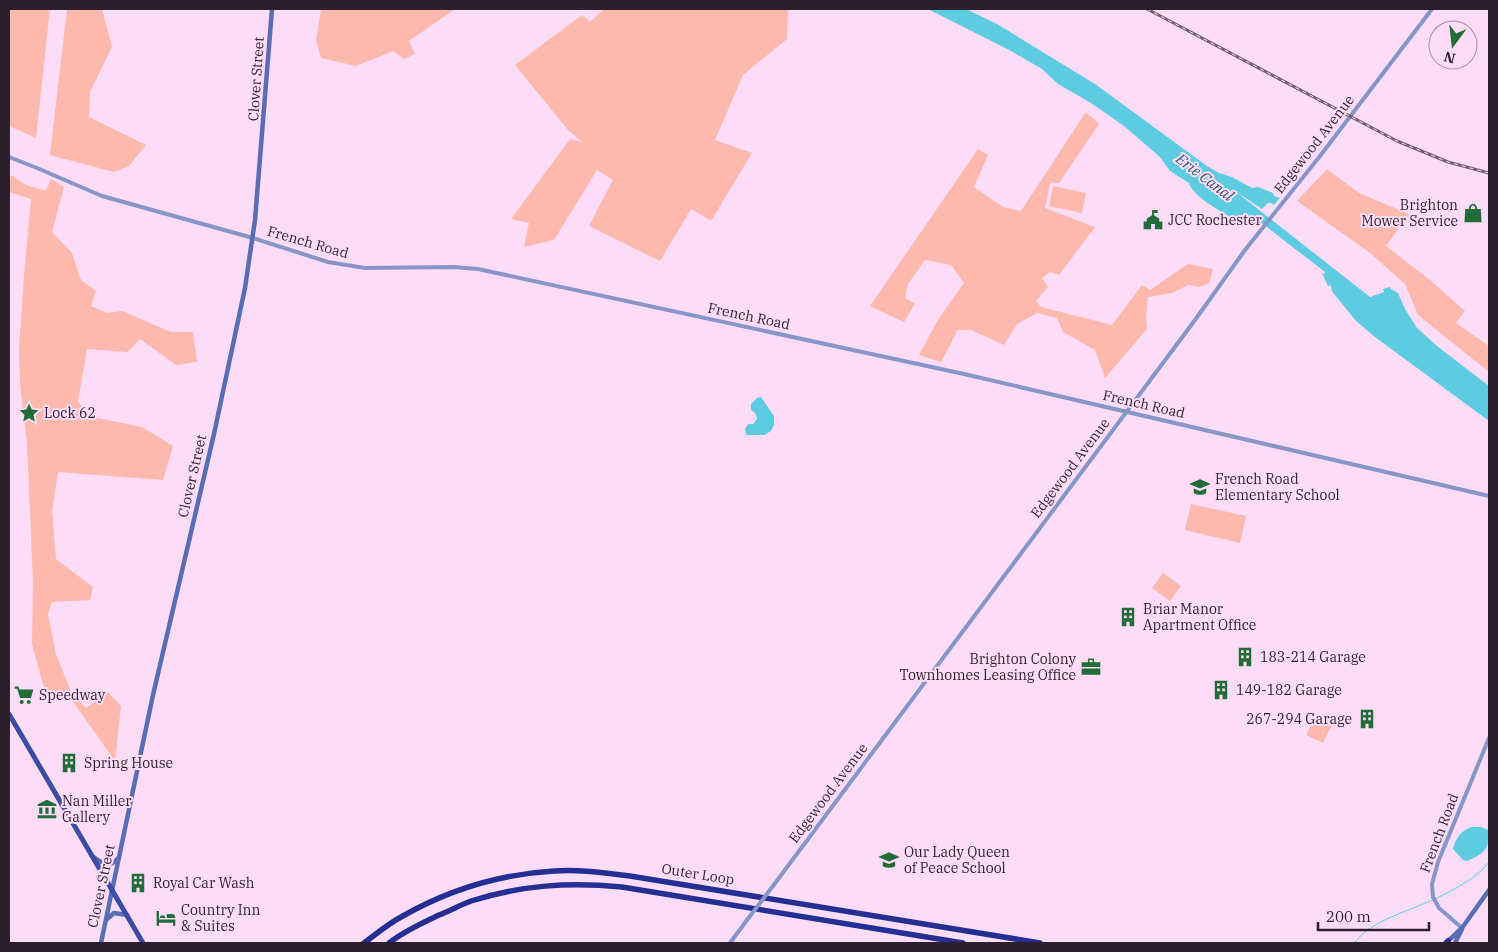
<svg xmlns="http://www.w3.org/2000/svg" width="1498" height="952" font-family="'IBM Plex Serif',serif">
<style>
.green{fill:#fdb9ad}
.water{fill:#5ecce0}
.lines{fill:none;stroke-linecap:round;stroke-linejoin:round}
.stream{stroke:#5ecce0;stroke-width:1}
.tertiary{stroke:#8796c6;stroke-width:4}
.secondary{stroke:#596db3;stroke-width:4.5}
.primary{stroke:#3b4da3;stroke-width:5}
.motorway{stroke:#242f95;stroke-width:5.5}
.rail-casing{stroke:#745f71;stroke-width:3}
.rail{stroke:#fddcf8;stroke-width:1;stroke-dasharray:4;stroke-linecap:butt}
.tertiary-bridge{stroke:#8796c6;stroke-width:4}
.labels{text-anchor:middle;dominant-baseline:central;stroke-width:4;stroke-linejoin:round;paint-order:stroke}
.street-label{font-size:14px;fill:#2e1f2c;stroke:#fddcf8}
.poi-label{font-size:14px;fill:#2e1f2c;stroke:#fddcf8;text-anchor:start}
.water-label{font-size:15px;font-style:italic;fill:#2b5b64;stroke:#fddcf8}
</style>
<rect width="100%" height="100%" fill="#fddcf8"/>
<path class="green" d="M9,9H50L36,138L9,126Z
M67,9H102L112,47L90,92L89,117L146,145L129,166L114,172L50,155Z
M324,9H455L409,41L415,54L404,59L393,51L356,66L321,58L316,40L321,10Z
M604,9H788L787,39L743,75L715,140L752,153L711,221L691,209L660,261L589,226L613,180L597,170L554,240L524,247L529,223L511,219L570,139L582,142L568,130L515,65L582,15L590,22Z
M1086,112L1099,124L1059,183H1050L1045,208L1095,227L1059,275L1050,272L1042,278L1048,287L1036,301L1041,307L1112,325L1142,285L1150,290L1188,264L1213,269L1209,283L1199,287L1188,285L1172,293L1148,297L1146,317L1147,329L1105,378L1095,350L1063,332L1057,318L1037,313L1017,324L1004,345L971,330H958L941,362L919,355L939,318L964,283L951,265L925,260L908,284L905,298L915,304L904,322L870,306L978,149L988,155L974,187L1003,207L1021,211Z
M1327,169L1359,193L1409,214L1386,246L1430,280L1465,311L1456,323L1489,346V372L1418,315L1405,284L1370,253L1297,201Z
M11,175L26,185L46,191L51,179L64,187L52,232L72,253L81,280L96,291L91,306L107,313L122,311L171,332H193L197,362L176,365L140,339L128,352L87,349L78,401L88,416L142,427L173,446L163,480L58,472L52,511L56,559L93,587L90,600L52,602L48,614L56,654L71,692L86,708L108,692L121,706L115,761L69,696L46,695L32,644L33,582L27,443L20,384L19,348L24,276L31,199L9,192Z
M1053,186L1086,193L1082,213L1049,206Z
M1191,504L1246,516L1240,543L1185,530Z
M1163,573L1181,586L1170,601L1152,588Z
M1315,717L1332,725L1323,743L1306,735Z"/>
<path class="water" d="M928,9H966L997,24L1095,84L1207,166L1219,173L1232,177L1252,188L1258,187L1273,193L1274,196L1280,198L1274,205L1271,203H1268L1262,209L1235,191L1370,297L1384,292L1383,289L1390,287L1391,289L1398,293L1405,309L1417,328L1437,346L1489,386V421L1375,337L1356,321L1331,290L1332,289L1330,285L1328,286L1322,273L1325,274V272L1259,221H1254L1249,225C1243,220 1238,220 1231,217C1219,211 1192,195 1189,183L1170,171L1160,157L1124,126L1091,103L1058,84L1042,69L1011,51Z
M761,397L774,416V425L771,431L764,435H746L745,429L748,424H753L757,419L756,414L751,410V404L757,398Z
M1471,827H1481L1489,830C1489,850 1485,853 1467,861L1463,860L1453,849C1455,839 1461,831 1471,827Z"/>
<g class="lines">
<path class="stream" d="M1354,943C1367,927 1384,920 1403,912C1429,902 1472,885 1489,862"/>
<path class="tertiary" d="M9,157L37,168L102,196L253,238L328,262L365,268L453,267L478,269L964,374L1489,496
M773,886L1195,320L1245,250L1320,156L1432,9
M1462,928L1439,908L1433,897L1432,884L1438,862L1489,738
M730,943L747,920"/>
<path class="secondary" d="M92,856C103,864 109,870 119,857
M107,919L114,913L127,915
M1447,942L1462,928L1489,890
M101,943L153,695L214,434L245,288L255,220L272,9
M1455,943L1462,929"/>
<path class="primary" d="M9,714L143,943"/>
<path class="motorway" d="M364,943C376,934 388,924 401,917C448,890 501,874 554,871C580,869 605,873 630,876L1040,943
M389,943C404,931 422,923 439,915C450,911 460,905 471,901C522,885 568,882 622,887L963,943
M1446,943L1448,941"/>
<defs>
<path id="rail" d="M1147,9L1397,141L1448,162L1489,173"/>
</defs>
<use href="#rail" class="rail-casing"/>
<use href="#rail" class="rail"/>
<path class="tertiary-bridge" d="M747,920L773,886"/>
</g>
<defs>
<symbol id="shop-bare" viewBox="-9 -9 18 18"><path d="M-5-2.5h2.3a2.7 3.5 0 0 1 5.4 0H5L5.5 6h-11ZM-1.5-2.5h3a1.5 2.3 0 0 0-3 0Z" fill="#226c3a" stroke="#fddcf8" stroke-width="2.5" paint-order="stroke"/></symbol>
<symbol id="civic-bare" viewBox="-9 -9 18 18"><path d="M-.6-6.5H3V-4.5H.6V-3L4-1V1h2V6H-6V1h2V-1L-.6-3ZM-1.2 2.5V6h2.4V2.5Z" fill="#226c3a" stroke="#fddcf8" stroke-width="2.5" paint-order="stroke"/></symbol>
<symbol id="sight-bare" viewBox="-9 -9 18 18"><path d="M0-6L1.8-2.2L6-1.7L2.9 1.2L3.7 5.4L0 3.3L-3.7 5.4L-2.9 1.2L-6-1.7L-1.8-2.2Z" fill="#226c3a" stroke="#fddcf8" stroke-width="2.5" paint-order="stroke"/></symbol>
<symbol id="school-bare" viewBox="-9 -9 18 18"><path d="M0-5L7-2L0 1L-7-2ZM-4 1L0 2.5L4 1V4Q0 6-4 4Z" fill="#226c3a" stroke="#fddcf8" stroke-width="2.5" paint-order="stroke"/></symbol>
<symbol id="building-bare" viewBox="-9 -9 18 18"><path d="M-4-6H4V6H1V3H-1V6H-4ZM-2.5-4.3h1.7v1.8h-1.7ZM.8-4.3h1.7v1.8H.8ZM-2.5-1h1.7V.8h-1.7ZM.8-1h1.7V.8H.8Z" fill="#226c3a" stroke="#fddcf8" stroke-width="2.5" paint-order="stroke"/></symbol>
<symbol id="office-bare" viewBox="-9 -9 18 18"><path d="M-6-3h4V-5.5h4V-3h4V5H-6ZM-1-4.5V-3h2v-1.5ZM-6 0V1H6V0Z" fill="#226c3a" stroke="#fddcf8" stroke-width="2.5" paint-order="stroke"/></symbol>
<symbol id="supermarket-bare" viewBox="-9 -9 18 18"><path d="M-6-5.5h2.5l.6 2H6L4.5 2H-2.5L-4.4-4H-6ZM-1.5 3.2a1.3 1.3 0 1 0 .1 0ZM3 3.2a1.3 1.3 0 1 0 .1 0Z" fill="#226c3a" stroke="#fddcf8" stroke-width="2.5" paint-order="stroke"/></symbol>
<symbol id="museum-bare" viewBox="-9 -9 18 18"><path d="M0-6L6-3V-2H-6V-3ZM-5-1h2V3h-2ZM-1-1h2V3h-2ZM3-1h2V3H3ZM-6 4H6V6H-6Z" fill="#226c3a" stroke="#fddcf8" stroke-width="2.5" paint-order="stroke"/></symbol>
<symbol id="hotel-bare" viewBox="-9 -9 18 18"><path d="M-6-4.5h1.5V1H6V5H4.5V3h-9V5H-6ZM-4 0a1.8 1.8 0 1 1 3.6 0ZM.5 0V-2.5h3Q6-2.5 6 0Z" fill="#226c3a" stroke="#fddcf8" stroke-width="2.5" paint-order="stroke"/></symbol>
</defs>
<g fill-rule="evenodd">
<use href="#shop-bare" x="1459" y="199" width="28" height="28"/>
<use href="#civic-bare" x="1139" y="206" width="28" height="28"/>
<use href="#sight-bare" x="15" y="399" width="28" height="28"/>
<use href="#school-bare" x="1186" y="473" width="28" height="28"/>
<use href="#building-bare" x="1114" y="603" width="28" height="28"/>
<use href="#building-bare" x="1231" y="643" width="28" height="28"/>
<use href="#office-bare" x="1077" y="653" width="28" height="28"/>
<use href="#building-bare" x="1207" y="676" width="28" height="28"/>
<use href="#supermarket-bare" x="10" y="681" width="28" height="28"/>
<use href="#building-bare" x="1353" y="705" width="28" height="28"/>
<use href="#building-bare" x="55" y="749" width="28" height="28"/>
<use href="#museum-bare" x="33" y="795" width="28" height="28"/>
<use href="#school-bare" x="875" y="846" width="28" height="28"/>
<use href="#building-bare" x="124" y="869" width="28" height="28"/>
<use href="#hotel-bare" x="152" y="904" width="28" height="28"/>
</g>
<g class="labels">
<g class="street-label">
<text transform="translate(256 79) rotate(-86)">Clover Street</text>
<text transform="translate(1314 144) rotate(-52)">Edgewood Avenue</text>
<text transform="translate(308 242) rotate(16)">French Road</text>
<text transform="translate(749 316) rotate(12)">French Road</text>
<text transform="translate(1144 404) rotate(13)">French Road</text>
<text transform="translate(1070 468) rotate(-53)">Edgewood Avenue</text>
<text transform="translate(192 476) rotate(-77)">Clover Street</text>
<text transform="translate(828 793) rotate(-53)">Edgewood Avenue</text>
<text transform="translate(1439 833) rotate(-69)">French Road</text>
<text transform="translate(698 874) rotate(9)">Outer Loop</text>
<text transform="translate(101 886) rotate(-78)">Clover Street</text>
</g>
<g class="poi-label">
<text x="1458" y="205" text-anchor="end">Brighton<tspan x="1458" dy="16">Mower Service</tspan></text>
<text x="1168" y="220">JCC Rochester</text>
<text x="44" y="413">Lock 62</text>
<text x="1215" y="479">French Road<tspan x="1215" dy="16">Elementary School</tspan></text>
<text x="1143" y="609">Briar Manor<tspan x="1143" dy="16">Apartment Office</tspan></text>
<text x="1260" y="657">183-214 Garage</text>
<text x="1076" y="659" text-anchor="end">Brighton Colony<tspan x="1076" dy="16">Townhomes Leasing Office</tspan></text>
<text x="1236" y="690">149-182 Garage</text>
<text x="39" y="695">Speedway</text>
<text x="1352" y="719" text-anchor="end">267-294 Garage</text>
<text x="84" y="763">Spring House</text>
<text x="62" y="801">Nan Miller<tspan x="62" dy="16">Gallery</tspan></text>
<text x="904" y="852">Our Lady Queen<tspan x="904" dy="16">of Peace School</tspan></text>
<text x="153" y="883">Royal Car Wash</text>
<text x="181" y="910">Country Inn<tspan x="181" dy="16">&amp; Suites</tspan></text>
</g>
<g class="water-label">
<text transform="translate(1205 177) rotate(37)">Erie Canal</text>
</g>
</g>
<rect width="1498" height="952" fill="none" stroke="#2e1f2c" stroke-width="20"/>
<g transform="translate(1453 45) rotate(195)"><circle r="24" fill="#fddcf8" stroke="#aa90a6"/>
<path d="M0-4L9 19L0 12L-9 19Z" fill="#226c3a"/>
<text y="-8" font-size="14" font-weight="bold" text-anchor="middle" fill="#2e1f2c">N</text>
</g>
<path d="M1318 922v8h111v-8" fill="none" stroke="#2e1f2c" stroke-width="2.5"/>
<text x="1326" y="922" font-size="15" fill="#2e1f2c" stroke="#fddcf8" stroke-width="4" paint-order="stroke">200 m</text>
</svg>
